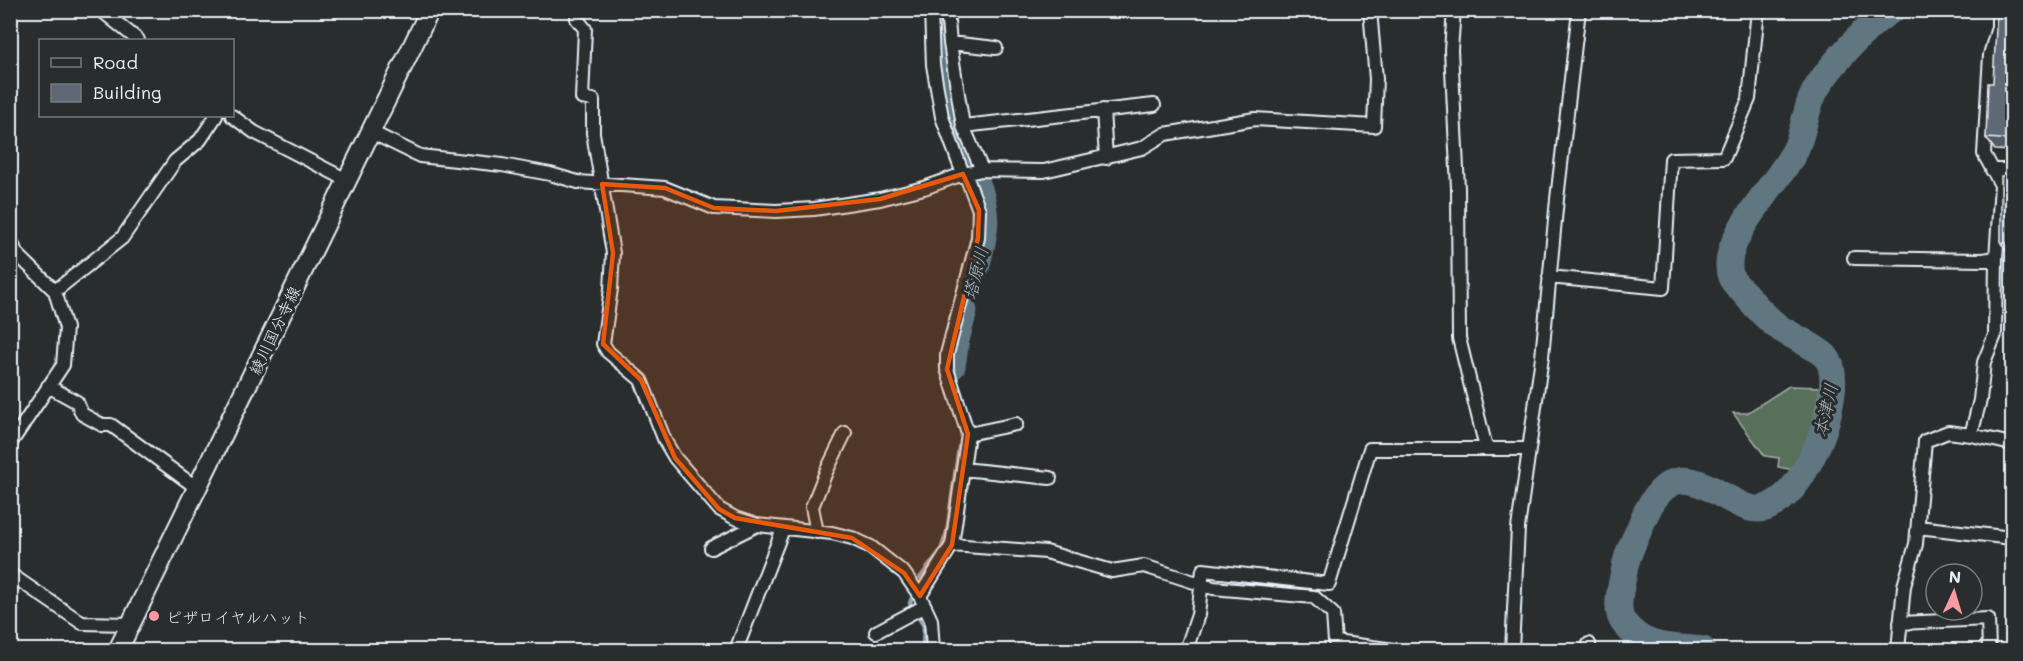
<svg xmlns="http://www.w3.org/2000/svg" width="2023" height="661" font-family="Mali,'Klee One',sans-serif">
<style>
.green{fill:#596f5a;stroke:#a0b0a9;stroke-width:1.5}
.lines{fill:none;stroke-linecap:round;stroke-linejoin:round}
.stream{stroke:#96a7b1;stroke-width:4.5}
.river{stroke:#607681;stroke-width:27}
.street-casing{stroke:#e8f1f8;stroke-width:16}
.secondary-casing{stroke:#e8f1f8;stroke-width:22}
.street{stroke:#2a2d2e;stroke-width:12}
.secondary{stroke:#2a2d2e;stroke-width:18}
.wall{fill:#525965;stroke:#e8f1f8;stroke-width:1.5}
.building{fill:#5f6775;stroke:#e8f1f8;stroke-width:1.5}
.marked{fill:#e8590c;fill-opacity:0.2;stroke:#e8590c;stroke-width:4.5;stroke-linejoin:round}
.poi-dot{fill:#ff9aa2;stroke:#2a2d2e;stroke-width:2}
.labels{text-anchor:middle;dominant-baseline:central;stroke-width:6;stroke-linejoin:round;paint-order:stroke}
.street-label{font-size:16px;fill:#e8f1f8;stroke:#2a2d2e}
.poi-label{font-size:16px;fill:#e8f1f8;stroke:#2a2d2e;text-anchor:start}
.water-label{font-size:18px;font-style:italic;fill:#abbac2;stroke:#2a2d2e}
</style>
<rect width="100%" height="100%" fill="#2a2d2e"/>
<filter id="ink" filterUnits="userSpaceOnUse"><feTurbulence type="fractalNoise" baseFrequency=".0167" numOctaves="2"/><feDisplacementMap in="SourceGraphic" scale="12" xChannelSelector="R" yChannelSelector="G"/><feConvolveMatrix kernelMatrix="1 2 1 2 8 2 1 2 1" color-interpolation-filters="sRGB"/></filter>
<g filter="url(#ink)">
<path class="green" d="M1789,386L1820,387L1811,436L1793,470L1778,467L1779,458L1765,456L1733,413H1747Z"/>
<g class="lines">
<path class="stream" d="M920,578L941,550L947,532L959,447
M914,593L910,603L924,626L923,650"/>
<path class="river" d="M936,10L944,87L962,157
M976,268C985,233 990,216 976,181
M952,366L956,340L964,311
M1703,650C1671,646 1646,651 1624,623C1614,611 1621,586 1624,572C1626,554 1636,538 1642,522C1681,427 1731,527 1770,506C1795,494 1808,466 1819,442C1827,423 1841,374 1826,357C1818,348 1792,336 1781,329C1768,320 1756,307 1746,295C1742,290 1733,283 1731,277C1716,239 1784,179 1797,146C1805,126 1806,104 1818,86C1831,65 1871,21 1892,10"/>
<defs>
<path id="street" d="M101,10L138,40
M578,10L577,19L585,29L582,98L593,100V133L613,253L611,289L603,344L608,352L641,380L665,441L675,458L719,509L735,518L757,525L832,533L852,538L871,547L904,573L920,596L931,620L933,650
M947,10L950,43L963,126L982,170
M1454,10L1451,50L1458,188L1459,338L1486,448
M950,43L996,48
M1103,110L1106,158
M232,116L254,132L347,180
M963,126L1154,105
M371,132L420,156L502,165L550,174L578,182L665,188L714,208L776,211L814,209L880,199L924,188L963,174L982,170L1044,171L1142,148L1165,134L1255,119L1374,126L1376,79L1370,10
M1992,170H2012
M10,238L16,253L55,291
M1854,258L1983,260L1996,258
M1549,277L1663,288L1671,159L1724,158L1749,99L1758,10
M48,386L77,402L82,414L102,425H111L197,488
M968,434L1016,424
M1971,435L1980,400L1984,362L1995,335L1996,258L2001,185L1984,154L1990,55L1998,27V10
M10,444L63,365L66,328L55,291L122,238L175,161L200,140L216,116
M963,469L1050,478
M1918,527L2012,538
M817,532L812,507L826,472L845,433
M952,545L1046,552L1112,571L1144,566L1213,588L1314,597L1333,614L1335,642L1394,650
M711,548L757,525
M10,574L82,623L130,624
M920,596L952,545L968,434L947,369V354L978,238L979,210L966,176L963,174L942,117L933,65L931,10
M1900,623L1988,619L1989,650
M876,632L925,606
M1589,644V650
M736,650L783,529
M1186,650L1198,615L1203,570L1329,584L1370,449H1528
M1512,650L1518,528L1542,357L1557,199L1579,10
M1898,650L1904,586L1916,544L1925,441L1948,432L1971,435L2012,444"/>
<path id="secondary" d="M118,650L430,10"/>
</defs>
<use href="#street" class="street-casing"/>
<use href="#secondary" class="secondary-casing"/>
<use href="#street" class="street"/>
<use href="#secondary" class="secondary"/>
</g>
<path class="wall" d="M2013,10V151L1995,150L1986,138Z
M2013,176V255H2009L2001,243Z"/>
<path class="building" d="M1997,10H2013V140L1986,138L1988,83H1993Z
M2001,176H2013V243H2001Z"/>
</g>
<path class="marked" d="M963,174L979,210L978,238L947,369L968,434L952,545L920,596L904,573L852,538L735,518L719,509L675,458L641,380L603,344L613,253L602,184L665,188L714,208L776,211L880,199Z"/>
<circle class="poi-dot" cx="154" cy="616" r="6"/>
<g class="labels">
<g class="street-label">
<text transform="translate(274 330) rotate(-64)">綾川国分寺線</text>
</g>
<g class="poi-label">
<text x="166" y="616">ピザロイヤルハット</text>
</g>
<g class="water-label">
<text transform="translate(975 273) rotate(-76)">塔原川</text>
<text transform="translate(1825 410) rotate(-77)">本津川</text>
</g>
</g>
<rect width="2023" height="661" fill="none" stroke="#2a2d2e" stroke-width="36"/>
<rect x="18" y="18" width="1987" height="625" fill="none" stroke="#e8f1f8" stroke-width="2" filter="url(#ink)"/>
<rect x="39" y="39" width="195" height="78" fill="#2a2d2e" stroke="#767b7f" stroke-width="1.5"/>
<rect x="51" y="58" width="30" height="9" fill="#2a2d2e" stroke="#767b7f" stroke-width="1.5"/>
<text x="93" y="69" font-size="18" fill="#e8f1f8">Road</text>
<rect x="51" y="84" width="30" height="18" fill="#5f6775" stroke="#767b7f" stroke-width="1.5"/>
<text x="93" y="99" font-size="18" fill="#e8f1f8">Building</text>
<g transform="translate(1954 592) rotate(4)"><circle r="28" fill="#2a2d2e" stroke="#767b7f" stroke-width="1.5"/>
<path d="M0-4.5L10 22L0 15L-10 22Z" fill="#ff9aa2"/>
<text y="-9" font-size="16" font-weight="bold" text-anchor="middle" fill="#e8f1f8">N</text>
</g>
</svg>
